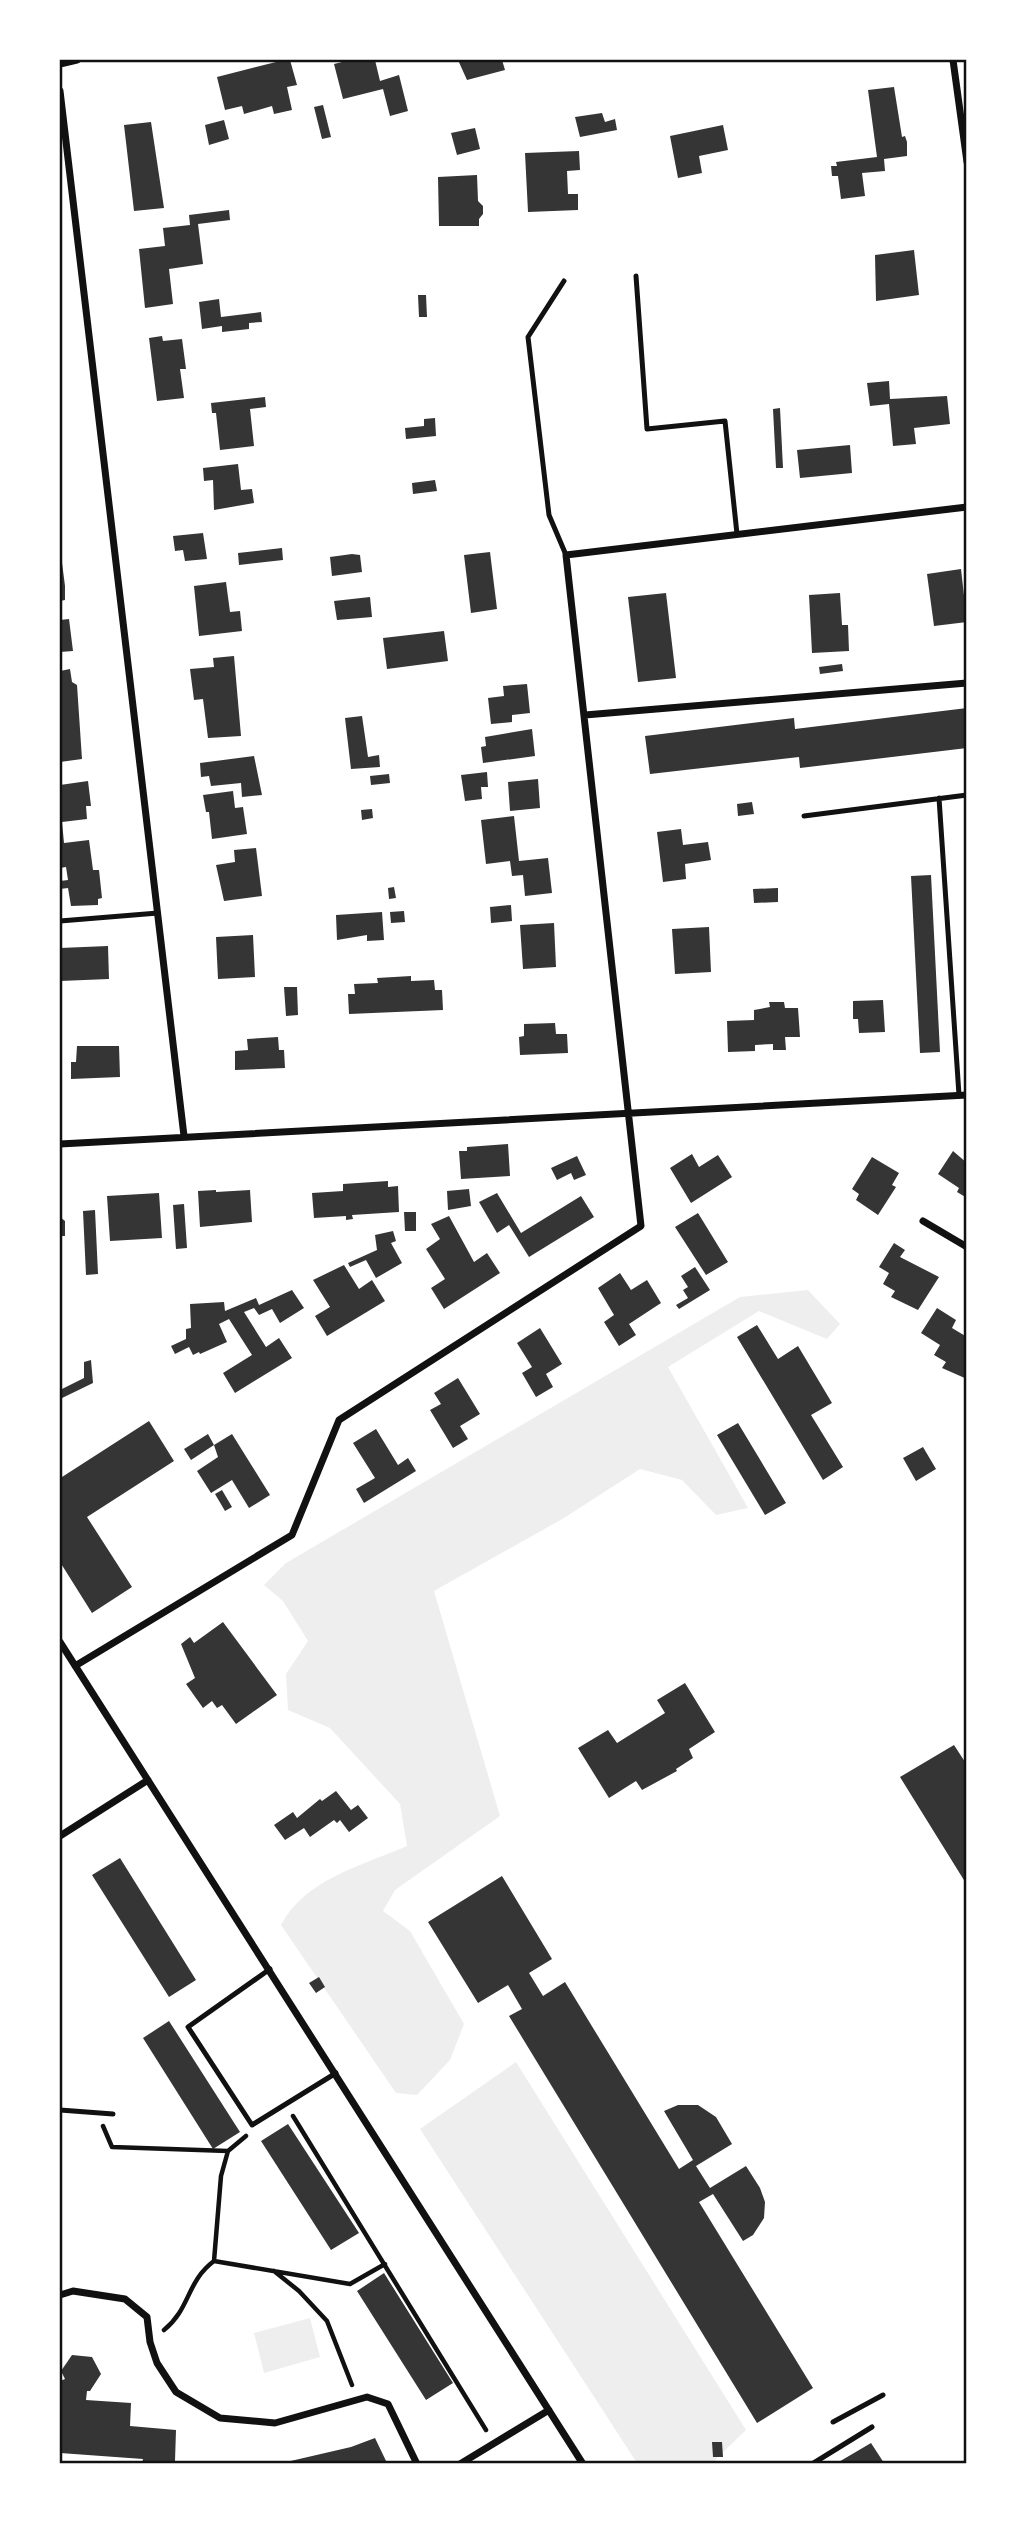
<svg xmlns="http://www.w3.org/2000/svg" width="1026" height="2523" font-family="'Times New Roman',serif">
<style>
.green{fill:#eee}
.building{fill:#353535}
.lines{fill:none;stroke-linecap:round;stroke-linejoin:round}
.path{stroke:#111;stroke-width:4.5}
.service{stroke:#111;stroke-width:5}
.minor{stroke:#111;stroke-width:7}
.neatline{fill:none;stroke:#111;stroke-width:2.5}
</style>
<rect width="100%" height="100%" fill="#fff"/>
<path class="green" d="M808,1290L840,1324L827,1339L759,1311L668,1367L748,1508L716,1515L682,1480L640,1469L564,1518L434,1591L500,1816L395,1890L383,1911L410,1931L464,2024L450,2060L417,2095L396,2093L281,1925C304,1880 363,1865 407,1846L400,1804L330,1728L288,1710L286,1674L308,1641L283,1601L264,1585L286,1563L740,1297Z
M516,2062L746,2430L712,2463H637L420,2129Z
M310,2318L320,2357L264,2373L254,2333Z"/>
<path class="building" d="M284,60H290L297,85L287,87L292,110L274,114L272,106L244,114L242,106L225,110L217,77Z
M350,60H375L380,81L399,75L408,111L390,116L383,89L343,99L334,64Z
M458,60H502L505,70L467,80Z
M894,87L902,137L905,136L907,142V156L884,159L885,171L862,173L865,196L841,199L838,176H832L831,166H837L836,162L877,157L868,90Z
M323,105L331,137L322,139L314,107Z
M602,113L605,122L615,119L617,130L580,137L575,117Z
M224,120L229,139L209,145L205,125Z
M151,122L164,208L134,211L124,125Z
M723,125L728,150L699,156L702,173L678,178L670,136Z
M475,128L480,149L457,155L451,133Z
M579,151L580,170L567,171L568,194H578V210L528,212L525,153Z
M477,175L478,201L483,206V214L479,219V226H439L438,177Z
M229,210L230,220L198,224L203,264L169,269L173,304L145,308L139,249L165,246L163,228L190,225L189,215Z
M914,250L919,295L876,301L875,255Z
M418,295H426L427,317H419Z
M219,299L221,317L261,312L262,322L249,323V329L222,332V326L202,329L199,302Z
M162,336L163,341L182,339L186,369H180L184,398L157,401L149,338Z
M889,381L890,399L947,396L950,424L914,428L916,444L893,446L889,404L870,406L867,383Z
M265,397L266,407L250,409L254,446L220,450L216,413H212L211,403Z
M780,408L783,468H776L773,409Z
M435,418L436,436L406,439L405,428L424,426V419Z
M850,445L852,473L800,478L797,450Z
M238,464L241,490L252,489L254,503L214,510L213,480L204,481L203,468Z
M435,480L437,491L413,494L412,483Z
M203,533L207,559L185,561L183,550L175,551L173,536Z
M60,547L65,586V600L60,601Z
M282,548L283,560L239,565L238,553Z
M490,552L497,609L471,613L464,555Z
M352,554L360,555L362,572L332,576L330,557Z
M961,569L967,622L934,626L927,574Z
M226,582L230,612L240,611L242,631L199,636L194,586Z
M666,593L676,678L638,682L628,597Z
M840,593L842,625H848L849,651L812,653L809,595Z
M370,597L372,617L337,620L334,601Z
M69,619L73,651L60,652V620Z
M444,631L448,661L387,669L383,638Z
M234,656L241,736L208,738L203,699L194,700L190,669L214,667L213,658Z
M842,664L843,671L820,674L819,667Z
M70,669L72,682L77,685L82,759L60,762V671Z
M527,684L530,713L512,715V722L491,724L488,698L504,696L503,686Z
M967,708V748L800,768L799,757L650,774L645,736L794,718L795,729Z
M362,716L368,757L379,755L380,767L351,769L345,718Z
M532,729L535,756L483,763L481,747L486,746L485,737Z
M254,756L262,795L242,797L241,783L211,786L209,776L201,777L200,763Z
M487,772L488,787H481L482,799L465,801L461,775Z
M389,774L390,783L371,785L370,776Z
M538,779L540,808L510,811L508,782Z
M88,781L91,806H86L87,819L62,822L64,843L89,840L93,870H99L102,898L98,899V905L71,906L68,888L60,889V881L68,880L66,867L60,868V785Z
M233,791L235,808L243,807L247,834L212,839L209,812H206L203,795Z
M752,802L754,814L738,816L737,804Z
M372,809L373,818L362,820L361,810Z
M514,816L519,861L548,858L552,893L525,896L523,875L512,876L510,861L486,864L481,820Z
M681,829L683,845L708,842L711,860L685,864L686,879L663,882L657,832Z
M256,848L262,896L224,901L216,865L235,862L234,850Z
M931,875L940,1052L920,1053L911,876Z
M394,887L396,898L389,899L388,888Z
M778,888V902L754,903L753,889Z
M511,905L512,921L491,923L490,907Z
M404,911L405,922L391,923L390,912Z
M382,912L384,940L367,941V935L337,940L336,915Z
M554,923L556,967L523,969L520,925Z
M709,927L711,972L675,974L672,929Z
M253,935L255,977L218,979L216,937Z
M108,946L109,979L60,981V948Z
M411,976V981L434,980L435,990H442L443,1010L349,1014L348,994H355L354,984L378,983L377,978Z
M284,987H297L298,1015L286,1016Z
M883,1000L885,1032L859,1033L858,1019H853V1001Z
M769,1002H784L785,1008H798L800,1037H785L786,1050H773V1044L755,1045V1051L728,1052L727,1021L754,1020V1010L770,1007Z
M555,1023L556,1034H567L568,1053L520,1055L519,1037L524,1036V1024Z
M278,1037L279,1050H284L285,1068L235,1070V1051L248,1050L247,1039Z
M77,1046H119L120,1077L71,1079V1062H76Z
M508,1144L510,1176L461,1179L459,1151H467V1147Z
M953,1151L967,1163V1198L957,1192L959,1188L938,1174Z
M692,1154L699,1167L718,1155L732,1177L691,1203L670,1168Z
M577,1156L586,1175L574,1180L571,1173L557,1180L551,1168Z
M872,1157L899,1173L892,1185L896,1187L878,1215L856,1200L859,1194L852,1189Z
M388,1181V1187L398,1186L399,1212L352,1215L353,1219L346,1220V1216L314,1218L312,1193L343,1191V1184Z
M469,1189L471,1206L448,1210L447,1191Z
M216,1190V1192L250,1190L252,1222L200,1227L198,1191Z
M159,1193L162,1238L110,1241L107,1196Z
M497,1193L521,1233L581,1196L594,1217L529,1257L509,1225L497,1233L479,1202Z
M184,1204L187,1248L176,1249L173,1205Z
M95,1210L98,1274L86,1275L83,1211Z
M404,1212H416V1231H405Z
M698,1213L728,1262L706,1275L675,1227Z
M449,1216L474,1262L487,1253L500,1273L444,1309L431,1288L445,1279L426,1249L440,1239L431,1224Z
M60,1217L65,1221V1236H60Z
M393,1231L396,1241L391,1243L402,1263L376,1278L366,1260L350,1267L348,1263L377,1250L375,1235Z
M894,1243L905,1250L900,1257L939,1277L918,1310L891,1297L895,1291L883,1284L889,1273L879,1267Z
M344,1265L359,1289L372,1280L385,1301L327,1336L315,1316L330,1307L313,1280Z
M695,1267L710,1290L679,1309L676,1305L688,1298L683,1290L688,1287L681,1276Z
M620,1273L631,1290L647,1280L661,1303L629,1324L636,1335L619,1346L604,1322L614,1315L598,1288Z
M292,1290L304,1308L280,1323L272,1309L259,1315L254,1308L244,1312L266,1347L279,1338L292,1358L235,1393L223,1373L252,1355L229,1319L219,1324L227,1342L200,1354L199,1352L193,1355L189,1347L175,1354L171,1346L186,1339V1329L191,1328L190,1304L224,1302L225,1311L256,1298L259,1305Z
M937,1308L956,1320L952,1328L967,1337V1379L942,1368L946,1362L934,1355L940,1345L921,1333Z
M757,1325L778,1359L798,1346L832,1403L811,1415L843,1467L823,1480L737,1337Z
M540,1328L562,1364L546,1374L553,1387L536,1397L522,1373L532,1367L517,1343Z
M91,1360L93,1383L60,1399V1390L84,1378V1362Z
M458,1378L480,1414L460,1426L468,1439L453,1448L430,1410L441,1404L434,1393Z
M149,1421L174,1461L87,1517L132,1587L92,1613L60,1562V1473L62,1477Z
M738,1423L786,1503L765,1515L717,1435Z
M376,1429L398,1465L408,1458L416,1471L364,1503L356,1489L375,1478L353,1443Z
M208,1434L214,1445L232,1434L270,1495L249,1508L232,1480L211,1493L197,1471L218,1457L214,1445L191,1460L184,1449Z
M923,1447L936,1469L916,1481L903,1458Z
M222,1490L232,1507L225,1511L215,1494Z
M223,1622L277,1695L236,1724L222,1705L217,1708L212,1701L203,1708L186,1684L195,1678L181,1644L190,1637L194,1643Z
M685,1683L715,1732L689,1749L693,1758L676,1769L677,1771L642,1790L636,1781L609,1798L578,1748L608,1730L617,1743L665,1713L657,1700Z
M954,1745L967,1765V1885L900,1777Z
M336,1791L351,1810L358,1805L368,1818L349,1832L340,1820L337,1823L334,1820L310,1837L304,1828L285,1840L274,1825L293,1812L297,1818L320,1799L322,1801Z
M120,1858L196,1980L169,1997L92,1875Z
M502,1876L552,1959L529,1973L543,1996L565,1982L679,2169L693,2160L664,2111L678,2105H698L716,2117L732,2144L696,2166L710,2188L746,2166L760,2188L765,2202L764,2218L753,2235L743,2241L713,2194L699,2202L813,2388L757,2423L509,2016L522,2009L508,1985L478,2003L428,1922Z
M319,1977L325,1987L316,1993L309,1983Z
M169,2021L240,2132L213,2149L143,2038Z
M288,2124L359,2233L331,2250L261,2141Z
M384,2273L453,2383L426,2400L357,2291Z
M72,2355L92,2357L101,2374L90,2391H87L86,2400L131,2403L130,2426L176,2430L175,2461L183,2463H142L143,2459L60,2453V2381L65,2379L61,2371Z
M375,2438L387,2463H282L351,2447Z
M712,2442H722L723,2457H713Z
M871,2443L884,2463H837Z"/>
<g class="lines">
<path class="path" d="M293,2116L486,2430
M103,2126L112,2147L228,2151
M214,2261L221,2176L228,2151L246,2136
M274,2271L299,2291L327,2321L352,2385
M164,2330C191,2308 186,2282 214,2261L350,2284L385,2264"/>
<path class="service" d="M636,276L647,429L725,421L737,534
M564,281L528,337L549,515L566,555
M939,798L959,1095
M804,816L967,795
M60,921L158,913
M270,1969L188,2027L252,2125L336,2073
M60,2110L113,2114
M833,2422L883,2395
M812,2464L872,2427"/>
<path class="minor" d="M953,60L967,162
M60,64L77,60
M60,91L184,1136
M585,715L967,683
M60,1144L967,1095
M923,1221L967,1247
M60,1642L583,2464
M75,1666L292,1535L339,1420L641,1226L566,555L967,507
M60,1836L148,1780
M60,2295L73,2291L125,2299L147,2317L150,2342L157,2363L176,2392L220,2418L275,2423L367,2397L388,2404L417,2464
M460,2464L549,2410"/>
</g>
<rect width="1026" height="2523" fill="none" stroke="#ffffff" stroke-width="122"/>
<rect x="61" y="61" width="904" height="2401" class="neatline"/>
</svg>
